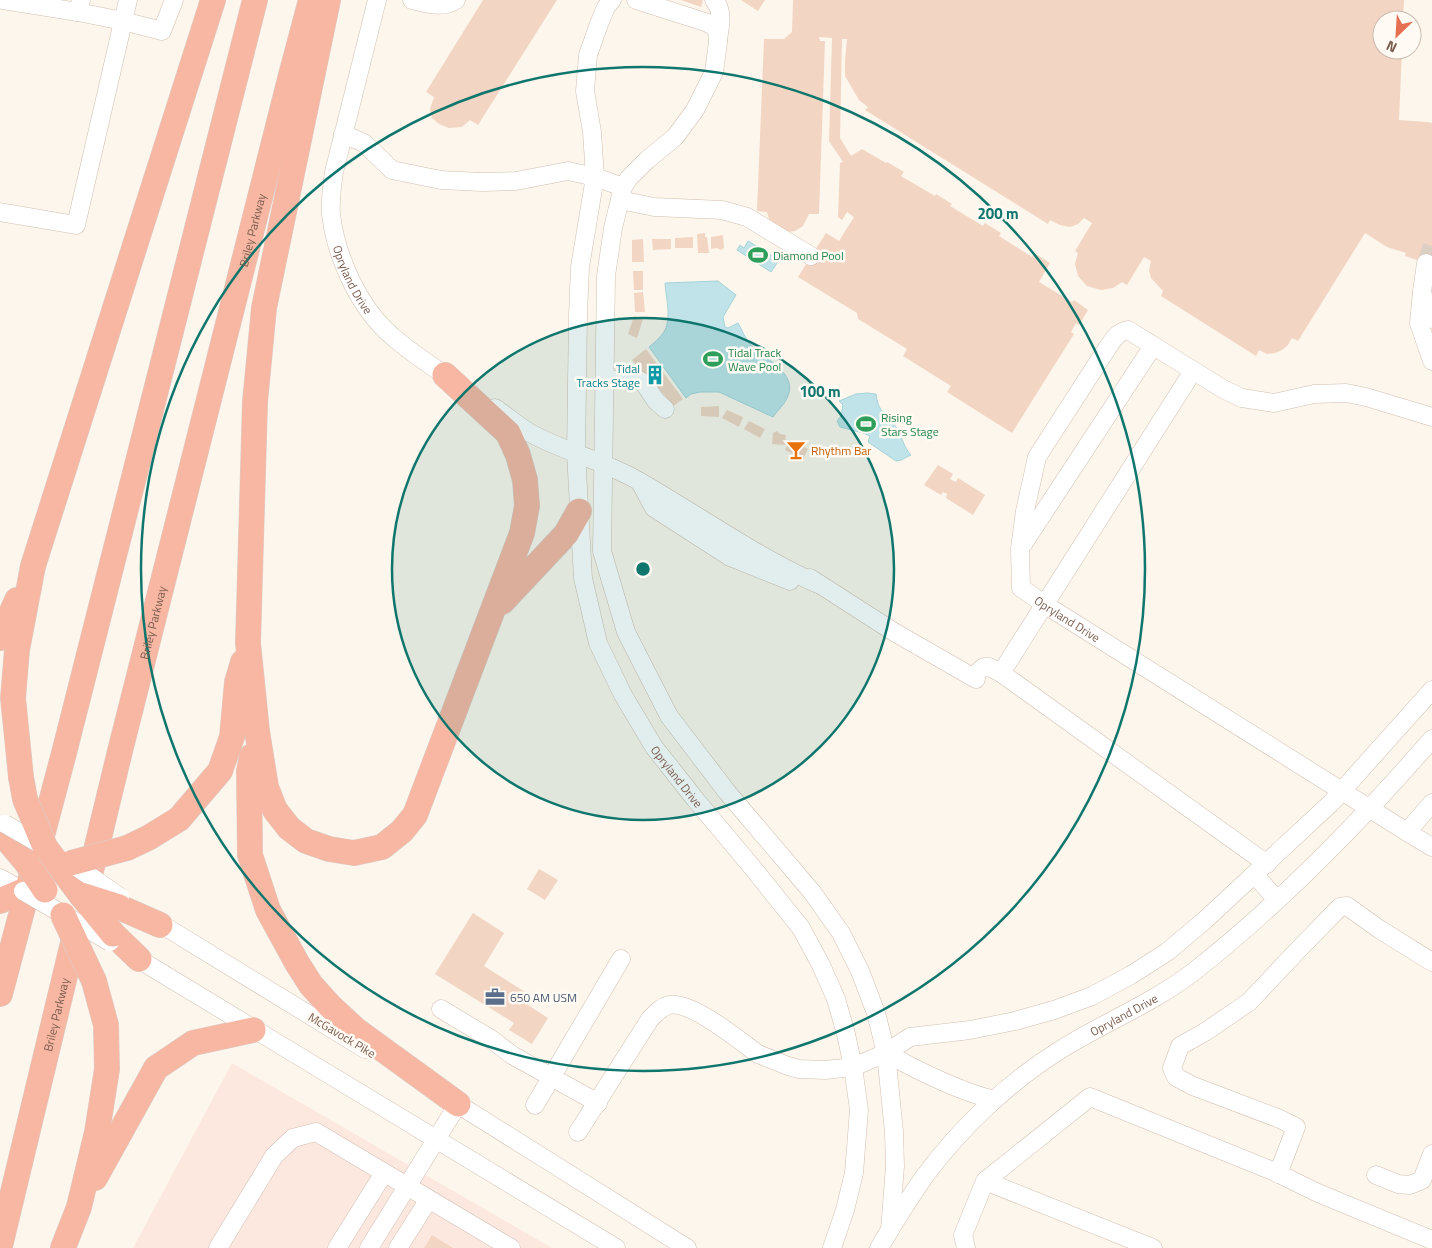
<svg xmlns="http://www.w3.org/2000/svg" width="1432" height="1248" font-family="'Titillium Web',sans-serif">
  <rect width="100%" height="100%" fill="#fdf6ec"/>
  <path fill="#fde8e0" d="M232,1063l320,185h-419z"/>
  <path fill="#bfe3e8" stroke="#a5d3da" d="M748,241l31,19 -8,12 -34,-22 3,-5 4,3z
    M718,281l18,14 -13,22 2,10 3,1 10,-5c4,7 7,15 12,21 12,14 50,29 37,54 -3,7 -10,13 -14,19l-54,-25h-19l-9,2 -5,4 -37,-51c5,-4 11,-9 15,-15 8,-14 2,-34 1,-49z
    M867,393l9,1c1,6 2,13 7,18 5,7 11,11 15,18 5,9 6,18 13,25l-10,5 -5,1 -28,-19 2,-6 -7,-3 -23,-6 -3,-6 4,-5 2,-11 -4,-4 17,-7z"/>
  <path fill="#f3d5c3" d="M483,0h74l-79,125 -8,-5 -8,7 -13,1 -10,-4 -7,-6 -2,-9 4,-12 -8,-5z
    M681,0h22l-2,7z
    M741,0h24l-7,11z
    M793,0h611l-1,20h-21v30h20l-3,70 28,2 5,1v142l-27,-9 1,-3 -19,-6 -22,-14 -67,108 -6,-3 -4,7 -6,5 -7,3 -8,1 -8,-4 -3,6 -95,-60 2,-5 -12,-13 -2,-7 2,-10 -7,-4 -17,28 -5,-3 -9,6 -12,2 -14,-4 -9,-10 -3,-12 3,-11 -3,-2 17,-28 -8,-5 -6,6 -8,3 -10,-2 -10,-5 -2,4 -183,-114 3,-3 -9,-7 -14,-24v-16l2,-21h-5l-2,99 11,18 11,-7 24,14 1,-1 17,10 -3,4 34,20 1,-2 16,10 -2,2 33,20 2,-3 16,10 -2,3 33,21 2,-4 16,10 -11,19 33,20 2,-2 14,10 -9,15 -3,-2 -5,9 3,2 -62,99 -65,-41 4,-6 -48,-30 4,-7 -49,-30 -1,-6 -59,-36 28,-44 13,8 15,-24 -7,-5 -5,8 -4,-3 2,-54 3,-1 -14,-21 3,-103 -13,-1 1,4h5l-6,173h-10l-6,12 -8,5 -8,1 -17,-9 -3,-11 -10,-1 7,-172h20l8,-7z
    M705,233v4h2l2,16h-11l-1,-19z
    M723,235l1,13 -3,2 -4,-2 -6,1v-12z
    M693,237v11h-18v-10z
    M643,239l1,23h-12v-22z
    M652,239h19v10l-18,1z
    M633,271h10v19h-9z
    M643,292l2,20h-10l-1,-19z
    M634,316l9,3 -6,19 -9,-4z
    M646,349l37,50 -10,7 -12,-15 -3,2 -26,-33z
    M719,406v11l-18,-1v-9z
    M727,410l16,7 -4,10 -17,-9z
    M749,421l16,8 -5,9 -16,-9z
    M777,431l3,3 6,1 -1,10 -13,-1 1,-11z
    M790,440l18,9 -5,10 -18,-9z
    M938,465l15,9 -3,5 6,3 2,-4 27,17 -12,20 -27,-17 1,-4 -4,-2 -2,3 -17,-10z
    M539,869l19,11 -13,20 -18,-11z
    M473,913l31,20 -20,33 49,31 -5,8 20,13 -16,26 -23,-14 5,-7 -79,-49z
    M432,1235l21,13h-29z"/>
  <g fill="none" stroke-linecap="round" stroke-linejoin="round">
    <path stroke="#dcd0c4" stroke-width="18" stroke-dasharray="18 9" stroke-linecap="butt" d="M1426,263l6,-17"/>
    <defs>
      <g id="minor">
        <path d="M3,0l75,12 3,-12"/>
        <path id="s1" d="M377,0l-43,172c-2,14 -4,28 -3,42 5,43 28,94 61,122 19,17 41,31 62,45"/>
        <path d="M412,0c14,3 31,9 44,0"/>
        <path id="s2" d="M612,0l-6,7 -7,17 -11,31 -3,36 7,41 3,45 -15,90 -2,48 -2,138 7,125 15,65 25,52 31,52 41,52 57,68 49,61 20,37 15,34 10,35 7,33 6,43 -5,63 -9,37 -13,38"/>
        <path d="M636,0l72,23 5,3 4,5 1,11 -4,30 -19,38 -20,27 -28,23 -18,18 -6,9 -10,41 -7,48 -4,275 24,81 43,84 58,76 85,100 29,41 19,38 16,42 10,40 8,79 1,34 -5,64"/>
        <path d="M714,0c10,11 6,26 4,40"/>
        <path d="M78,12l45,9 39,10 12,-31"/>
        <path d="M343,134l21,9 28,27 49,10 41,2 34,-1 52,-10 27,6 28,10"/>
        <path d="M620,200l34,7 68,3 25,7 64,39"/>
        <path d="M0,212l76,13 52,-225"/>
        <path d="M1426,263l-4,29 7,24 3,3"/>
        <path d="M1422,292l-3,31 13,38"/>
        <path d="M605,382l27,-6 12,7 12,18 9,8"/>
        <path d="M495,408c12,8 24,19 37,26 34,18 71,27 105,46 60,34 117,76 181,104"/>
        <path id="s3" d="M1432,417l-66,-20 -20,-4 -32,1 -40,9 -32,-5 -19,-9 -95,-59c-11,2 -14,9 -20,17l-71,110 -12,54 -5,38 1,39 23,16 363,228 25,15"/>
        <path d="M640,482l14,26 76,49 60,24"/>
        <path d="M1023,544l130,-198"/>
        <path d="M810,578l84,54 82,47"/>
        <path d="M979,671l5,-4h5l12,6 266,191"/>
        <path d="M1001,673l192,-302"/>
        <path d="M1407,832l25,-29"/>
        <path d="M1255,875l22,25"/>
        <path d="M0,878l23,13"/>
        <path d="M151,918l214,131"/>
        <path d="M130,954l486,294"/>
        <path d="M441,1009l50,30 21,16 86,48"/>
        <path d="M886,1053c34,19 70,37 108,47"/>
        <path d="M448,1098l239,150"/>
        <path d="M535,1105l86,-146"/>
        <path d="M578,1132l72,-113c6,-6 11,-12 19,-14 22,-5 71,36 89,49l30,12 11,3 26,1 28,-3 33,-14 24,-16 60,-7 45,-9 39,-11 38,-14 39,-21 36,-23 38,-32 126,-117 101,-113"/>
        <path d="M1278,1174l18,-47 -16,-8 -87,-33 -17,-9 -4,-9 8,-22 25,-14 44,-30 49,-52 42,-43 7,-1 32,23 53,33"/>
        <path d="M1376,1175l22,9 12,1 12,-5 10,-26"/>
        <path d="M985,1181l105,-84 185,75 43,21 114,47"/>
        <path d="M218,1248l56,-92 19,-18 23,-6 195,116"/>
        <path d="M337,1248l47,-75"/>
        <path d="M369,1248l89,-144"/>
        <path d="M398,1248l31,-49"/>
        <path id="s4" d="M879,1248c14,-24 29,-48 45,-71 36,-49 85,-95 136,-127 43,-27 91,-46 132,-77 87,-68 167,-150 240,-234"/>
        <path d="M966,1248l-3,-13 22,-54 168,67"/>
      </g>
      <g id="highway">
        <path d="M328,0l-64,308 -9,94 -7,241 9,88 9,56 9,23 14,18 17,13 23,8 25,4 28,-6 20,-16 13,-16 107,-282 5,-27 -2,-26 -7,-25 -10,-22 -63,-58"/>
        <path d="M502,602l64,-68 13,-23"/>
        <path d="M0,638l17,-38"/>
        <path d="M252,756l-3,15 1,84 18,55 29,53 14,22 19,21 26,24 102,74"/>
        <path d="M21,777l-8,-79 4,-48 16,-84 180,-566"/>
        <path d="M0,831l26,31"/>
        <path d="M45,847l36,48"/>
        <path d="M127,848l21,-10 31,-19 41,-48 12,-34 5,-55 6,-20"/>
        <path id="s5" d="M90,875l31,-128 170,-672 20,-75"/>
        <path d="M0,901l23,-10"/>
        <path d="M119,907l41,18"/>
        <path d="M113,934l26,25"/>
        <path d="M0,994l64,-241 191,-753"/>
        <path d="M95,1178l61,-110 37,-25 60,-13"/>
        <path id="s6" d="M0,1246l77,-320"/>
        <path d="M63,1248l16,-41 18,-75 10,-63 -1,-44 -12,-44"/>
      </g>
    </defs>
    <use href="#minor" stroke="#d1beb0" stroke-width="19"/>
    <use href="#highway" stroke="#dad1cd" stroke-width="26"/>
    <use href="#minor" stroke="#fff" stroke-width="18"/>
    <use href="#highway" stroke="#f7b7a3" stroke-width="25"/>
    <defs>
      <path id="minor-bridge" d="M5,824l40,23
        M71,863l49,34
        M23,891l87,51"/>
      <path id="highway-bridge" d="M21,777l4,22 20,48
        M26,862l19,28
        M71,863l56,-15
        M81,895l32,39
        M81,895l38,12
        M63,915l31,66"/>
    </defs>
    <use href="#minor-bridge" stroke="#d1beb0" stroke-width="19" stroke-linecap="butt"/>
    <use href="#highway-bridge" stroke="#dad1cd" stroke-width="26" stroke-linecap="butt"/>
    <use href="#minor-bridge" stroke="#fff" stroke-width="18"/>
    <use href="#highway-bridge" stroke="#f7b7a3" stroke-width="25"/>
  </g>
  <circle cx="643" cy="569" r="251" fill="#0f766e" fill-opacity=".12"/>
  <g fill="none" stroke="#0f766e" stroke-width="2.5">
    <circle cx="643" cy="569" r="251"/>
    <circle cx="643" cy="569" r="502"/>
  </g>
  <defs>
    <symbol id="stadium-bare" viewBox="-9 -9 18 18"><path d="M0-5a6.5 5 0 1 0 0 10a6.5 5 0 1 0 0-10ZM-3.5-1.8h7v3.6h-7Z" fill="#2e9e5b" stroke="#fffaf3" stroke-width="2.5" paint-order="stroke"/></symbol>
    <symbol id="building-bare" viewBox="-9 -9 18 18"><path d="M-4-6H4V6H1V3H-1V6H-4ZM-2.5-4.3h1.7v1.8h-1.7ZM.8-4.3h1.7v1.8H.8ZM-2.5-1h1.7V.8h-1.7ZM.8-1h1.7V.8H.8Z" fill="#0f9aa8" stroke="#fffaf3" stroke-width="2.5" paint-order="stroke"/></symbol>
    <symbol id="bar-bare" viewBox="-9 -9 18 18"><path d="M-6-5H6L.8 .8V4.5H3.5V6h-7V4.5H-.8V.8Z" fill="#e8710a" stroke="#fffaf3" stroke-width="2.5" paint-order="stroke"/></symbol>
    <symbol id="office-bare" viewBox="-9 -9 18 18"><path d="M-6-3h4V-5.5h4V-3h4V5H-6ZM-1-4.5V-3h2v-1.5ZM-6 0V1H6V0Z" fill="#5c6f8a" stroke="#fffaf3" stroke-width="2.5" paint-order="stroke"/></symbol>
  </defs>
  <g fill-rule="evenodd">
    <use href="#stadium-bare" x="744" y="241" width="28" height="28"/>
    <use href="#stadium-bare" x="699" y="345" width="28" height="28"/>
    <use href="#building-bare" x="641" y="361" width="28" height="28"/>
    <use href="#stadium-bare" x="852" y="410" width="28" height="28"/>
    <use href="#bar-bare" x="782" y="436" width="28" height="28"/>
    <use href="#office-bare" x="481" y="983" width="28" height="28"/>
  </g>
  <g text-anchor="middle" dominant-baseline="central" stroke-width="5" stroke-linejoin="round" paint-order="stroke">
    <g font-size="12" fill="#7a5c4d" stroke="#fffaf3">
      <text stroke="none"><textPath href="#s5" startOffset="665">Briley Parkway</textPath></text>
      <text stroke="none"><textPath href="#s1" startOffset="289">Opryland Drive</textPath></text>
      <text stroke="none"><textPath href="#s3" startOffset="674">Opryland Drive</textPath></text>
      <text stroke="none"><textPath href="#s5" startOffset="260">Briley Parkway</textPath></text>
      <text stroke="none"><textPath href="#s2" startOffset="808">Opryland Drive</textPath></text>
      <text stroke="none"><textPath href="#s4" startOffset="344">Opryland Drive</textPath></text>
      <text stroke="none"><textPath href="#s6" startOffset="238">Briley Parkway</textPath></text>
      <text transform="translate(342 1035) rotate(31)">McGavock Pike</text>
    </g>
    <g font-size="12" fill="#27864d" stroke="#fffaf3" text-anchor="start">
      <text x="773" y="255">Diamond Pool</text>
      <text x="728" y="352">Tidal Track<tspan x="728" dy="14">Wave Pool</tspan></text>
      <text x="881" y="417">Rising<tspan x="881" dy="14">Stars Stage</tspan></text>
    </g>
    <g font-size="12" fill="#0d838f" stroke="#fffaf3" text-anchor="end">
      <text x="640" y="368">Tidal<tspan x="640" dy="14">Tracks Stage</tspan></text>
    </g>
    <g font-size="12" fill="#c56008" stroke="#fffaf3" text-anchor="start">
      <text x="811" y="450">Rhythm Bar</text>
    </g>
    <g font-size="12" fill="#4e5e75" stroke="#fffaf3" text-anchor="start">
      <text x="510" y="997">650 AM USM</text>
    </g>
  </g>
  <circle cx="643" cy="569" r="8" fill="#0f766e" stroke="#fffaf3" stroke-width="2.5"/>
  <g font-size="15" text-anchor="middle" font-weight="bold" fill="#0f766e" stroke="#fffaf3" stroke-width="5" stroke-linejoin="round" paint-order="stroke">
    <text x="998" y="219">200 m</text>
    <text x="820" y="397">100 m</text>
  </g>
  <g transform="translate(1397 35) rotate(205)"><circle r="24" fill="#fffaf3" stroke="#cabbb1"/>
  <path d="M0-4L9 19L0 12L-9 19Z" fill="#e76f51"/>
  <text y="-8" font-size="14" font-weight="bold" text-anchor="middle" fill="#7a5c4d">N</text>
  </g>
</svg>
